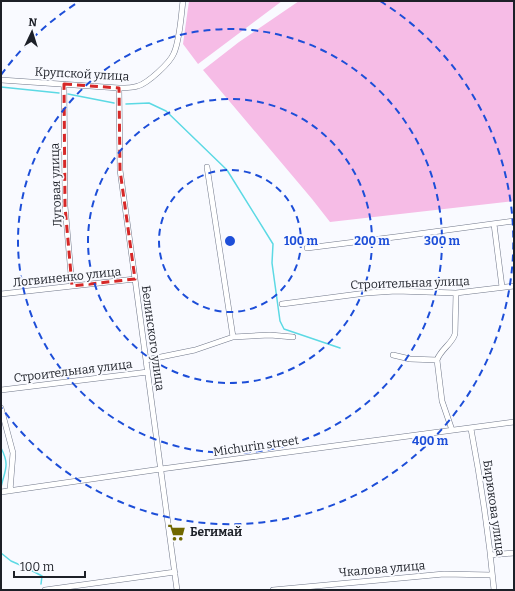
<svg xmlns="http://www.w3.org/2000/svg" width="515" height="591" font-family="Bitter,serif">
  <rect width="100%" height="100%" fill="#f9faff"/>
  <path fill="#f6bce6" d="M189,1h93l-84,63 -15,-20z
    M299,1h215v200l-184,21 -18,-23 -109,-129 36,-28z"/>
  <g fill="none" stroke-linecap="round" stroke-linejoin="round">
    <path stroke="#5cd9e4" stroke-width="1.5" d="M1,87l58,6
      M68,94l46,9
      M126,104l23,-1 17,8 61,59 46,74 -1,19 8,58 4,8 56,19
      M1,448c9,17 4,22 0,39
      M1,553l10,8 16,7 15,8 -1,8"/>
    <defs>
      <path id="street" d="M1,80l118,8c7,0 13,0 19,-2 10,-3 32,-23 36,-33 6,-14 7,-37 9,-52
        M64,84l1,122 7,80
        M119,88l1,82 15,109 42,311
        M494,224l8,63
        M307,248l96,-12 111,-15
        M1,294l134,-15
        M282,304l84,-11 30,-2 60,2 58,-7
        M233,337l37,-2 23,2
        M393,355l17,4 27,1
        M146,360l49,-10 38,-13 -26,-170
        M1,390l147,-18
        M1,408l12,45 -3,38
        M471,429c10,53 18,107 23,161
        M452,430l-10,-29 -5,-41c4,-11 15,-16 18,-26l1,-41
        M1,492l160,-23 353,-47
        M491,555l23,-2
        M45,590l130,-18
        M273,590l171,-16 48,1"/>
    </defs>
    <use href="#street" stroke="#707789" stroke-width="6"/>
    <use href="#street" stroke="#fff" stroke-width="5"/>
  </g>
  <path fill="none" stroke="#d62828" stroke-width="3" stroke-dasharray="8 5" stroke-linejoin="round" d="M64,84l55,4 1,82 15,109 -63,7 -7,-80z"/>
  <g fill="none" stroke="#1d4ed8" stroke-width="2" stroke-dasharray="7 5">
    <circle cx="230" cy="241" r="71"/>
    <circle cx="230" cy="241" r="142"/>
    <circle cx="230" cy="241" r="212"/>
    <path d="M1 75A283 283 0 0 1 80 1M380 1A283 283 0 1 1 1 407"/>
  </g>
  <defs>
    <symbol id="supermarket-bare" viewBox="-9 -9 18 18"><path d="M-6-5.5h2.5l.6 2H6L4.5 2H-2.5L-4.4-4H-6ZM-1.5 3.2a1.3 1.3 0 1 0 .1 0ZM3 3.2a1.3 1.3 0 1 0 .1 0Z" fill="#716800" stroke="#f9faff" stroke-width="2.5" paint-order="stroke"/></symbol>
  </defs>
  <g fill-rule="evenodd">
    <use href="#supermarket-bare" x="164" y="520" width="25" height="25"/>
  </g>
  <g text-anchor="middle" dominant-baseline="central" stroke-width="3.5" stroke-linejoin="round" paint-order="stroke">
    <g font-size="12" fill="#1d2028" stroke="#f9faff">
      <text transform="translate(82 74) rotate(3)">Крупской улица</text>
      <text transform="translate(56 185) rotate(-92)">Луговая улица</text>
      <text transform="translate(67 277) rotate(-6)">Логвиненко улица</text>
      <text transform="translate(410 283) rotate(-2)">Строительная улица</text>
      <text transform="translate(153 338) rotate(82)">Белинского улица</text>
      <text transform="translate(73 371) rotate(-7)">Строительная улица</text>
      <text transform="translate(256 446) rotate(-8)">Michurin street</text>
      <text transform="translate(494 508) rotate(82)">Бирюкова улица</text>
      <text transform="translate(382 569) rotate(-5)">Чкалова улица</text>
    </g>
    <g font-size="12" font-weight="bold" fill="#1d2028" stroke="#f9faff" text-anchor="start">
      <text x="190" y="532">Бегимай</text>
    </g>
  </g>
  <circle cx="230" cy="241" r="6" fill="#1d4ed8" stroke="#f9faff" stroke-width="2"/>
  <g font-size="12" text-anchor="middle" font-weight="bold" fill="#1d4ed8" stroke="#f9faff" stroke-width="3.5" stroke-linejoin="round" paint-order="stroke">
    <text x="301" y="245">100 m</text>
    <text x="372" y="245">200 m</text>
    <text x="442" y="245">300 m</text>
    <text x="430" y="445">400 m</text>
  </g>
  <rect width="515" height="591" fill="none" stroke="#1d2028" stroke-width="4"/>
  <g transform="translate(32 32) rotate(4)" stroke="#f9faff" stroke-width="3" paint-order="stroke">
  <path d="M0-3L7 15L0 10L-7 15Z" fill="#1d2028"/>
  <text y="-6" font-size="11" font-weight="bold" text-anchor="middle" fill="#1d2028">N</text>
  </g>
  <path d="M14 571v6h71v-6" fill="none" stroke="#1d2028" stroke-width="2"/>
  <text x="20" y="571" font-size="12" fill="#1d2028" stroke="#f9faff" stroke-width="3" paint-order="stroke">100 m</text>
</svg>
